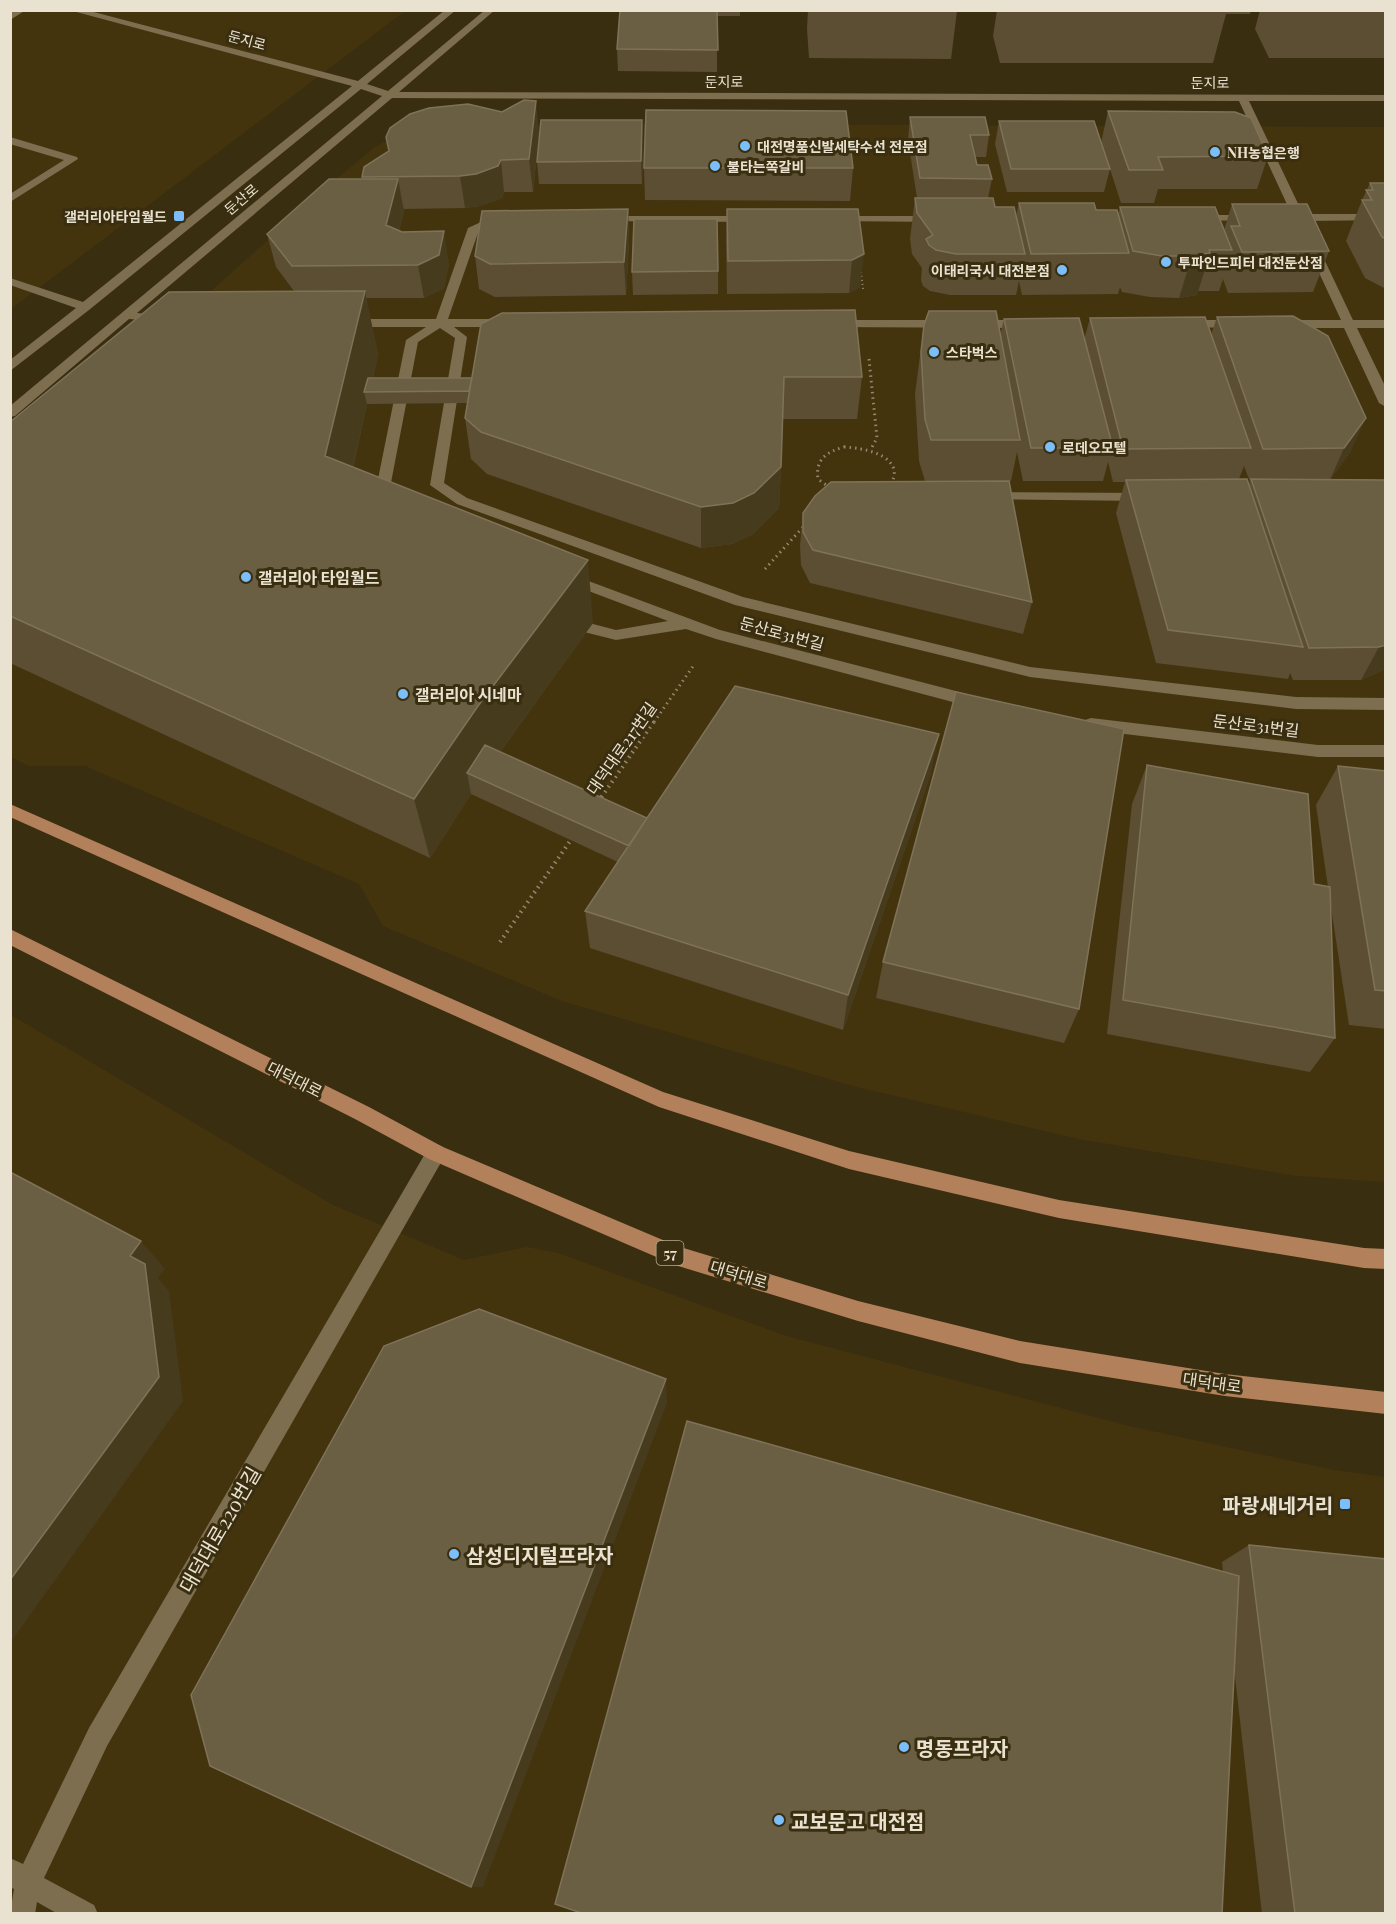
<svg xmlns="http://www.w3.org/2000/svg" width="1396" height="1924" font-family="'Playfair Display','Noto Sans KR',serif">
  <rect width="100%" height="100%" fill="#3a2e10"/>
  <path fill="#44340e" d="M11,11h394l-394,298z
    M454,123l931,4v1055l-88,-6 -218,-37 -226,-53 -291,-85 -179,-75 -24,-42 -274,-118h-56l-18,-9v-289l121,-106 196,-176 47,-39 30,-16z
    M11,1015l322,190 131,55 63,-13 31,6 228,83 343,90 205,44 51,7v436l-1374,1z"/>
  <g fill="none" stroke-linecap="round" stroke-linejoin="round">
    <path stroke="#938972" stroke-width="2" stroke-dasharray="1 3" stroke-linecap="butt" d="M861,272l2,17"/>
    <path stroke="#938972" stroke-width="3" stroke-dasharray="1.5 4" stroke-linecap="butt" d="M869,359l8,79 -6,11
      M844,447c96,6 36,81 -26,32 -3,-20 9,-27 26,-32z
      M765,569l39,-43
      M654,722l40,-57"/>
    <path stroke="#938972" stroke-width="4" stroke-dasharray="1.5 4.5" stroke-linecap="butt" d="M598,802l57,-82
      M500,942l73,-105"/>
    <path fill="#7c6e4f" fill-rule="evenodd" d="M14,10h12l-16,10v-7z
      M69,10h17l272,71 87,-71h11l-89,74 21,7 97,-81h10l-96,82 987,3v6h-137l54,113h83v6l-80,1 47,99h33v8h-29l29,60v19l-7,-4 -35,-75h-62l-6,-4 6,-4h59l-46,-99 -11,-1 -2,-2 10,-3 -53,-114 -847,-3 -255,215 30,3 2,3 -2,3 -38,-3 -114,97 -5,1v-11l372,-310 -21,-7 -272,221 -79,61v-11l66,-52 -66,-23v-7l73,24 269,-216z
      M10,137l67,20 1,2 -68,43v-8l54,-34 -54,-16z
      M496,215l10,1 2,2 -29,12 -31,89h57l6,4 -6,4h-51l13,10 -23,146 23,15 276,99 287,70 266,30 90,1v12l-90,-1 -266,-32 -295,-72 -278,-101 -27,-19 25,-147 -15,-10 -22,14 -29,151 7,6 -7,4 -14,-9 31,-154 20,-13h-77l-6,-4 6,-4h87l32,-91z
      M1195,215h57l6,3 -6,3 -61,-1v-4z
      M604,216h147l6,3 -6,3 -151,-1 -2,-2z
      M835,216h102l6,3 -6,3 -106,-1 -2,-2z
      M832,320h195l6,4 -6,4 -199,-1 -2,-3z
      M1183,320h57l6,4 -6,4 -61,-1 -2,-3z
      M988,492l155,1 7,4 -7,4 -160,-2 -2,-3 2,-3z
      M567,573l153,57 259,67 6,2 2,4 -2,4 -6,2 -263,-70 -30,-10 -70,11 -32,-8 -3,-4 3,-4 5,-1 27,7 52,-9 -106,-40 -2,-3 2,-3z
      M1091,718l227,27h68v12h-68l-227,-27 -6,-2 -2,-4 2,-4z
      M436,1144l7,3 3,6 -3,6 -336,587 -63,132 50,27 4,9h-40l-21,-12 -2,12h-25l4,-25 -4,-2v-29l13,6 66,-136 340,-581z"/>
    <path fill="#b2815b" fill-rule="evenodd" d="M10,804l653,288 186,59 210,49 305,48 22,1v20l-22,-1 -305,-50 -210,-49 -190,-62 -649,-290z
      M10,929l359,178 74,40 234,99 181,55 162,40 205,33 161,18v22l-161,-18 -205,-33 -162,-42 -183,-56 -246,-106 -74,-40 -345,-174z"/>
  </g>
  <path fill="#5b4e32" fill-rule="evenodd" d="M620,10h120v6h-23v56l-99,-1 -1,-22z
    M808,10h189l-40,1 -6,48 -142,-1 -2,-29z
    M997,10h254l-1,4h-24l-13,49h-213l-7,-27z
    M1260,10h126v48h-117l-14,-29z
    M1108,111l160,45 -11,33h-99l-4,14h-33l-11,-34 -6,23h-97l-12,-48 4,-23 102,22z
    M910,117l79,18 -3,22h-11l2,8 15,14 -4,19 7,9 21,9 3,-13 77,7 22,4 2,-7 104,23 8,-26 97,47 -16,41 -85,1 -5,-14 -4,12h-21l-1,4 -18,3 -29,-1 -28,-5 -2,-5 -2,7 -96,1 -3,-14 -3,14h-66l-20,-4 -7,-5 -2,-6 1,-12 -10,-14 -2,-15 5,-41h2l-9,-58z
    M539,133l-6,59h-29l-2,6 -22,8 -15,2 -62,1 1,2 -5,20 50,33 -5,24 -20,10h-58l12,57 -5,23 489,-1 -5,42h-74l-2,48 -2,41 -26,26 -21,10 -31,4 -214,-74 -16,-15 -6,-41 2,-15 -100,1 -14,64 240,155 -93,129 147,66 284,-45 -88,257 -253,-82 -5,-37 33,-49 -147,-68 -41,64 -420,-195v-241l284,-131 -18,-24 -9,-33 95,-55v-2z
    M643,142l-1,42h-103l-2,-22z
    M644,168h209l-3,33 -205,-1z
    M1370,183h16v106l-21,-11 -19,-37 16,-41z
    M628,209l1,33 -3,53 -131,2 -16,-8 -4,-33z
    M727,209h131l2,78 -11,6 -122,1 -1,-52z
    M718,271v23l-85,1 -1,-23z
    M1217,317l134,134 -21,29h56v189l-25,11h-68l-3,-7 -2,6 -132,-16 -40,-150 9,-31h-12l-5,-20 -5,19h-80l-6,-29 -6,29h-2l23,121 -9,32 -213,-51 -9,-18 -1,-19 3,-33 122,-32 -6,-20 -4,-67 9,-69 76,11 4,-17 80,21 6,-22 121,17zM1244,466l6,16 -2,2 -9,-5z
    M1147,765l167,119 14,3 -12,-82 22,-39 48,5v258l-37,-4 -19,-124 5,137 -25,34 -203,-38 25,-230z
    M883,962l196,47 -15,34 -188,-45z
    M1249,1545l137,369h-124l-40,-352z"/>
  <path fill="#473b1d" d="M536,101l3,32 -6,59 -4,-33z
    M642,120l1,22 -1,42 -1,-23z
    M501,160l3,32 -2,6 -22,8 -15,2 -5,-32z
    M398,179l6,32 -12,46 -6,-32z
    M628,209l1,33 -3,53 -2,-33z
    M444,231l5,33 -5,24 -20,10 -6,-33z
    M1210,253l-13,42 -18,3 13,-42z
    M864,254l-4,33 -11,6 3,-33z
    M365,291l13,64 -8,37h-6l3,12 -26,116 -16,-64z
    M1366,418l-15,33 -22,31 15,-34z
    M781,467l-2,41 -26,26 -21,10 -31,4v-41z
    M588,560l5,63 -104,144 -22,6 4,21 -41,64 -16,-59 64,-93z
    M1386,645v24l-25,11 18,-33z
    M939,734l-8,39 -88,257 5,-35z
    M141,1241l24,28 -7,9 11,13 14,110 -173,242v-63l120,-324z
    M666,1379l1,24 -184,484h-12z"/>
  <path fill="#6a5e43" stroke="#7e7359" stroke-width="1.5" d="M620,10h97l1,40 -101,-1z
    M524,100l12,1 -7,58 -28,1 -3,6 -22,8 -16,2 -98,1 2,-10 25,-16 -3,-14 4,-9 20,-14 19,-6 39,-4 34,8z
    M646,110l200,1 7,57h-209z
    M1108,111l127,1 16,6 17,38 -110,1 5,13h-34z
    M910,117h75l4,18h-19l7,30h11l4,14 -72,-1z
    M541,120h101l-1,41 -104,1z
    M999,121h95l16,48h-99z
    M329,179h69l-12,46 16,7 42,-1 -5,24 -21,10 -126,1 -25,-32z
    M1370,183h16v56l-4,-2 -20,-37h10l-6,-10h7z
    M915,198h78l2,9h19l11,47h-69l-20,-4 -7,-5 -3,-6 7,-4 -16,-22z
    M1019,203h75l2,7h21l12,43 -98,1z
    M1232,204h75l22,47 -87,1 -11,-26h9z
    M1120,207h95l17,43h-23l1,3 -18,3h-30l-29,-5z
    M628,209l-4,53 -134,2 -15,-8 7,-45z
    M727,209h131l6,45 -12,6 -124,1z
    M634,219h83l1,52 -86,1z
    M365,291l-40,165 263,104 -110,146 -64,93 -404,-183v-194l159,-130z
    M855,310l7,67h-78l-3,90 -27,26 -21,10 -32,4 -220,-75 -16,-14 16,-94 21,-11z
    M929,311h67l24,129h-89l-6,-21 -4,-67 3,-27z
    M1293,316l35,20 38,82 -22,30 -81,1 -46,-132z
    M1205,317l46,131 -128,1 -33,-131z
    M1079,318l34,130h-82l-27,-129z
    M368,378h104l-3,13 -105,1z
    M1247,479l56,168 -135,-17 -42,-150z
    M1251,479l135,1v165l-7,2 -70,1z
    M1009,481l23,121 -219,-52 -10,-18v-19l12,-17 16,-14z
    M735,686l204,48 -91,261 -263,-84z
    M956,692l168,37 -45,280 -196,-47z
    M485,745l162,73 -18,28 -162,-73z
    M1147,765l161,29 6,90 16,3 5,151 -212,-38z
    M1338,766l48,5v220l-11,-1z
    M10,1172l131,69 -11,15 15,8 14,113 -149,203z
    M479,1309l187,70 -195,508 -261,-121 -19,-71 193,-349z
    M687,1421l552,155 -17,338h-638l-29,-10z
    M1249,1545l137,14v355h-91z"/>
  <g fill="#7cbef9" stroke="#3a2e10" stroke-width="2">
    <circle cx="745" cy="146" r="6"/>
    <circle cx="1215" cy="152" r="6"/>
    <circle cx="715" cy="166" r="6"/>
    <rect x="173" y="210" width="12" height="12" rx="3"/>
    <circle cx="1166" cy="262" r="6"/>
    <circle cx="1062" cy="270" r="6"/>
    <circle cx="934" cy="352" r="6"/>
    <circle cx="1050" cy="447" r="6"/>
    <circle cx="246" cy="577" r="6"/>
    <circle cx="403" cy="694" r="6"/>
    <rect x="1339" y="1498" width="12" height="12" rx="3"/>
    <circle cx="454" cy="1554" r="6"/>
    <circle cx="904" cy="1747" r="6"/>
    <circle cx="779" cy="1820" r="6"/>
  </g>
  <g text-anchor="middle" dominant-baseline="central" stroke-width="6" stroke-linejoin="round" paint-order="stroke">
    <g font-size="14" fill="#eae2d1" stroke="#3a2e10">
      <text transform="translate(247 40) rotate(15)">둔지로</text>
      <text x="724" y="81">둔지로</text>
      <text x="1210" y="82">둔지로</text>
      <text transform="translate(241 199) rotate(-40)">둔산로</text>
    </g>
    <g font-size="14" font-weight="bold" fill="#eae2d1" stroke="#3a2e10" text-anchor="start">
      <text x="757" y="146">대전명품신발세탁수선 전문점</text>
      <text x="1227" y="152">NH농협은행</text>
      <text x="727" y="166">불타는쪽갈비</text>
      <text x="167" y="216" text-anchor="end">갤러리아타임월드</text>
      <text x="1178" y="262">투파인드피터 대전둔산점</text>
      <text x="1050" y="270" text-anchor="end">이태리국시 대전본점</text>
      <text x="946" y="352">스타벅스</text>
      <text x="1062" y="447">로데오모텔</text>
    </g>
    <rect fill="#3a2e10" stroke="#b5ac97" stroke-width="1.5" x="656.5" y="1241" width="27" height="24" rx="4.5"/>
    <g font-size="15" font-weight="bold" fill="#eae2d1">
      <text x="670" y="1253">57</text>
    </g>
    <g font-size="16" font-weight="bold" fill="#eae2d1" stroke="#3a2e10" text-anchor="start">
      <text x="258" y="577">갤러리아 타임월드</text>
      <text x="415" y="694">갤러리아 시네마</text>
    </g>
    <g font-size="16" fill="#eae2d1" stroke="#3a2e10">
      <text transform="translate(782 633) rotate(15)">둔산로31번길</text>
      <text transform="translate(1256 725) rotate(7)">둔산로31번길</text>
      <text transform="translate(621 748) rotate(-55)">대덕대로217번길</text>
      <text transform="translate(295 1079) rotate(27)">대덕대로</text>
      <text transform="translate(739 1274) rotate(17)">대덕대로</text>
      <text transform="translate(1212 1382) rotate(8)">대덕대로</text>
    </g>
    <g font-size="20" font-weight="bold" fill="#eae2d1" stroke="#3a2e10" text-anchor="start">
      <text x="1333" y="1504" text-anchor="end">파랑새네거리</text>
      <text x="466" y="1554">삼성디지털프라자</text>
      <text x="916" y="1747">명동프라자</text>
      <text x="791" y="1820">교보문고 대전점</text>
    </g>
    <g font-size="20" fill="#eae2d1" stroke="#3a2e10">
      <text transform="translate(219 1529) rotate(-60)">대덕대로220번길</text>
    </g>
  </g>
  <rect width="1396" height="1924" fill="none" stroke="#eae2d1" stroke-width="24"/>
</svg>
